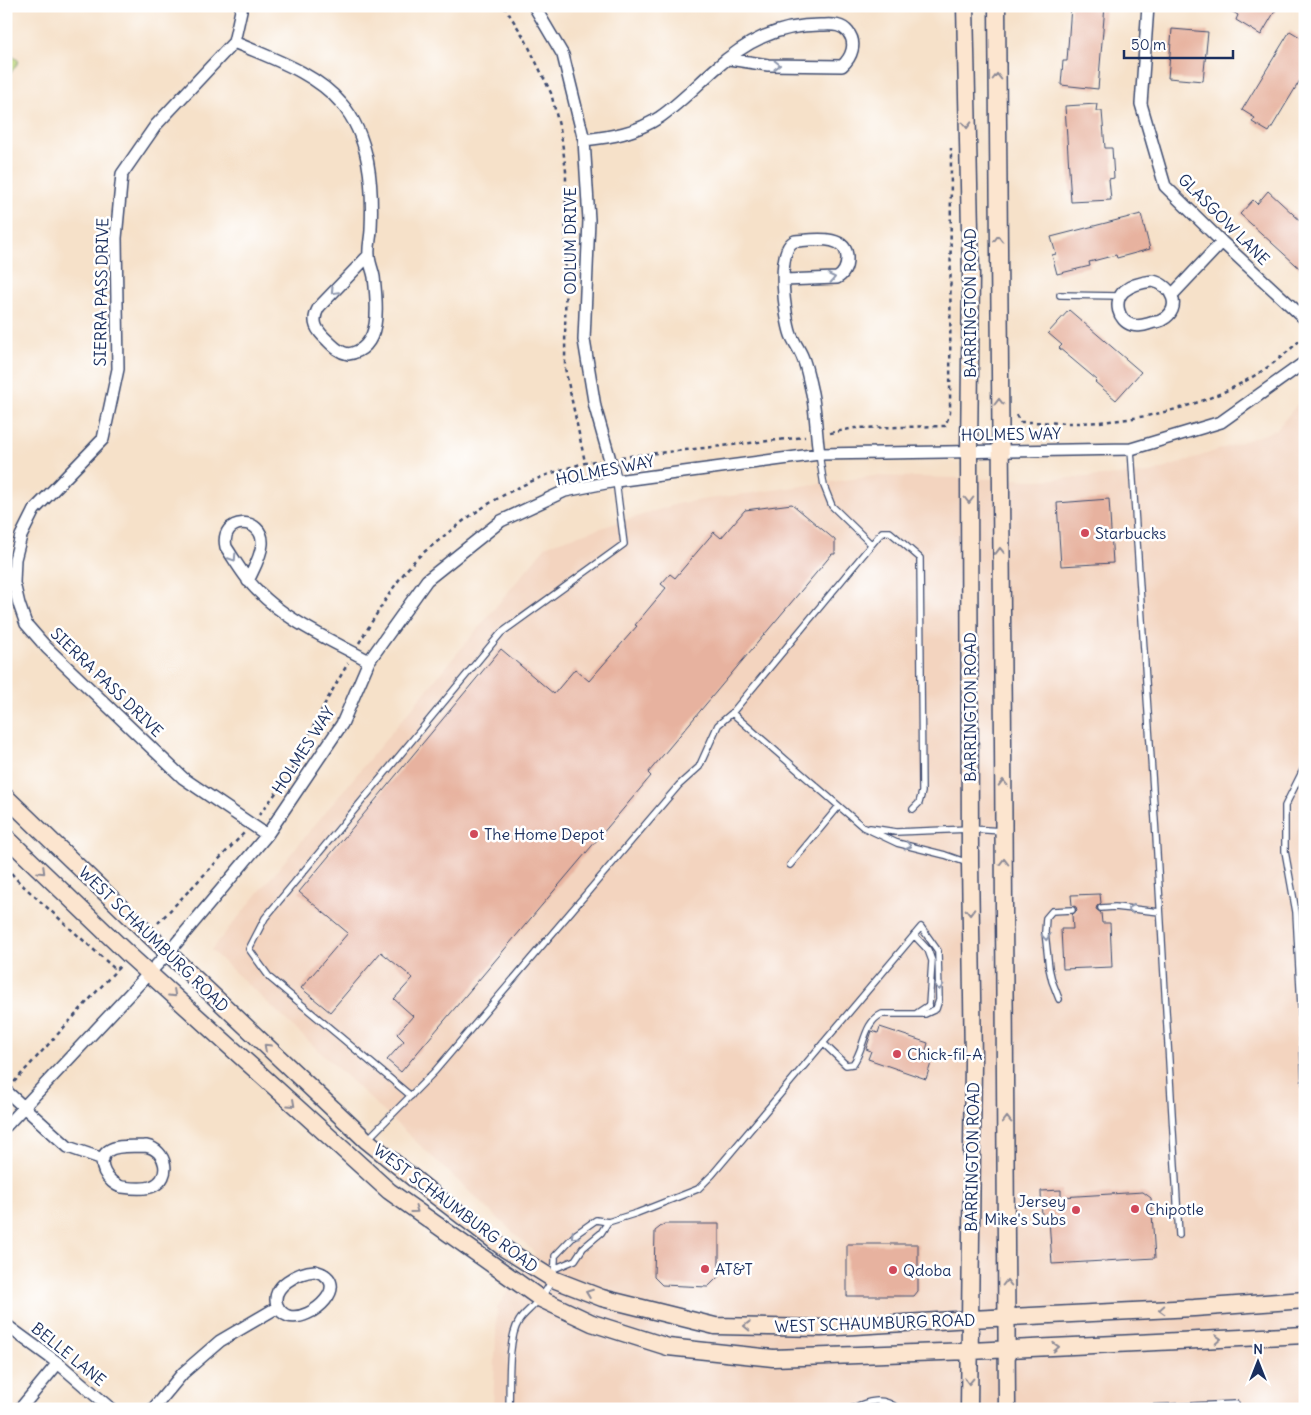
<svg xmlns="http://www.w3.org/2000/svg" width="1311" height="1415" font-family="Delius,sans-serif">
  <rect width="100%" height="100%" fill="#fff"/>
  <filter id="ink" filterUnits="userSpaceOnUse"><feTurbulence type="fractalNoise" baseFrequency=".02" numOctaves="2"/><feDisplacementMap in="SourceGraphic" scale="10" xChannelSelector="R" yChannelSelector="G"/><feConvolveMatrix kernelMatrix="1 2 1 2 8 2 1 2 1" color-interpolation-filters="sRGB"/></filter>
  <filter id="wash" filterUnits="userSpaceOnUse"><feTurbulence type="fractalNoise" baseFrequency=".0096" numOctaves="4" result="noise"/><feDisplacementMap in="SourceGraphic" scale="20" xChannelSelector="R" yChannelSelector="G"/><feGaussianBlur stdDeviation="1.12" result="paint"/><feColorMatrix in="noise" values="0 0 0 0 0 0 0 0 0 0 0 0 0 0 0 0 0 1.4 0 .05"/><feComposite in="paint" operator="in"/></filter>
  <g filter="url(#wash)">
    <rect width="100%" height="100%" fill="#f6e1c9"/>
    <path fill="#f3d4bf" d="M1305,395v1014h-812l4,-102 38,-54 -324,-303 336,-405 133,-42 194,-27 164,4 113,-7 125,-43z"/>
    <path fill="#bad175" stroke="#6a806a" d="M6,51l13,10 -13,19z"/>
    <g id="blocks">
      <path fill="#e7b29f" d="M1071,6h34l-7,83 -37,-4 2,-24h4z
        M1223,6h55l-17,29 -25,-15 2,-5z
        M1172,29l36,3 -5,49 -35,-3z
        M1290,31l15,9v32l-36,60 -17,-10 3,-4 -13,-8z
        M1097,104l-1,7h6l3,37h7l2,30 -5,1 2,21 -40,2 -6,-96z
        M1268,191l37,34v48l-65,-59 13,-14 4,4z
        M1141,214l9,35 -33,9 -1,-3 -27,7 1,4 -33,8 -5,-19 4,-1 -5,-17z
        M1069,310l72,62 -25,28 -21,-18 2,-2 -38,-32 3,-3 -14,-12z
        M1109,499l4,64 -52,3 -4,-63z
        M792,504l43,36v14h-3l-184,219 3,3 -250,296 -14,-12 17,-19 -7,-7 16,-18 -19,-17 19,-21 -32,-26 -51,60 -29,-24 47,-55 -49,-41 202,-243 53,45 21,-25 14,12 48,-55 -2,-1 31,-37 -5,-4 9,-10 5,4 39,-46 7,6 24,-28z
        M1100,894l1,9 -4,3 -1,3 5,4 1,10h8l2,44 -49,2 -2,-40h12l-1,-14 5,-5 -1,-3 -4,-2 -1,-10z
        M880,1027l48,16 -4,14 8,3 -6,19 -58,-20 3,-8 -5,-2 6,-18 6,2z
        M1061,1190v7l82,-5 8,6 4,60 -103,6 -3,-45h-7l-1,-28z
        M664,1224h55v52l-11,11 -46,-2 -8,-8 1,-46z
        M847,1244h71v47l-4,5h-67z"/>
    </g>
  </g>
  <g filter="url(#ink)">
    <use href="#blocks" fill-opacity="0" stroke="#3c4a6e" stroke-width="1"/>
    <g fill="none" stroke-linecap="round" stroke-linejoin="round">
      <defs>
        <path id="service" d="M1060,295l60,1
          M1131,449l25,387 23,399
          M819,454l5,32 8,20 39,38
          M732,713l131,114 34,16 48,12 23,8
          M1305,766l-20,40v45l11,61 9,171
          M870,828l26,4 74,-3 33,2
          M790,865l49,-59
          M1101,908l14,-1 45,5
          M914,935l14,15 4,11 -3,44 -12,8
          M1059,999l-7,-18 -3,-13 -4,-36 1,-14 6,-7 20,-1
          M411,1096l-141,-118 -21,-29 16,-31 236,-285 123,-89 -8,-63
          M368,1139l67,-68 244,-286 20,-18 19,-42 14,-12 150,-181h8l30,26 2,234 -3,11 -6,6
          M556,1268l19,-8 8,-12 18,-15 7,-11
          M509,1409c1,-23 -2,-70 10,-88 3,-5 9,-10 13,-14 16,-16 24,-29 23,-51l21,-22 20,-14 12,2 29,-9 61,-24 14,-14 209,-248 17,24 1,49 -3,9 -11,5h-43c-19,9 -17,34 -29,50l-7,1 -23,-22
          M851,1409c16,-8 32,-13 47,0
          M1126,1409l110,-5"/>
        <path id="minor" d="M242,6l-8,36 -78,83 -34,49 -6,64 2,131 -15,70 -69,71 -13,26 -6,23 -1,24 5,21 7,20 21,24 136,130 84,57
          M534,6l29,49 21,85 5,80 -5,120 11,67 21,74
          M1148,6l-7,98 24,82 57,56 83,77
          M234,42c36,16 81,30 107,61 29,33 32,83 30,126 0,8 -3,17 -2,26 0,8 4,15 5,22 3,26 9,72 -26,77 -9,-2 -14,-7 -20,-13 -11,-10 -18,-19 -9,-34l49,-51
          M584,140c27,-3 52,-7 76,-23 20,-14 36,-31 54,-47 32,-29 64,-45 106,-45 10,0 21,-2 28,7 9,11 4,25 -6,34l-74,-1 -39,-6
          M784,280l53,-2c7,-4 10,-11 10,-19 1,-26 -35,-19 -52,-18 -20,7 -10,77 -4,94 3,7 8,14 11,21 5,11 7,25 10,37 4,20 4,41 7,61
          M1153,281c19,4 30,28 9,39 -3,2 -8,2 -11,3 -7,2 -12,4 -19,2 -14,-4 -19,-24 -8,-34 7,-6 20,-9 29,-10z
          M1172,295l50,-53
          M248,581c5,-11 13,-24 14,-37 2,-28 -43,-28 -36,3 10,15 19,32 32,44 30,31 73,49 111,70
          M6,1091l62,56 35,12
          M6,1126l162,-173 99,-118 75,-111 27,-63 58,-81 74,-59 64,-30 51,-10 203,-27 312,-5 90,-27 84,-60
          M146,1146c21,4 26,32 7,40 -8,4 -23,2 -31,1 -14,-3 -28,-25 -14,-36 9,-7 27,-4 38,-5z
          M315,1271c40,11 -4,52 -27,45 -5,-2 -9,-6 -11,-11 -7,-19 22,-33 38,-34z
          M6,1325l52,38 53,46
          M20,1409l38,-46
          M153,1409l30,-36 37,-32 58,-34"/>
        <path id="secondary" d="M965,6l6,268 -2,177 1,412 3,199 -4,347
          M997,6c1,468 11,935 10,1403
          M6,797l142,137 218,206 62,50 77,59 48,30 49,19 113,28 106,2 150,-9 223,-11 111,-8
          M6,837l123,118 260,236 152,108 51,24 76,24 105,11 197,-7 335,-16"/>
      </defs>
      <use href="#service" stroke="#3c4a6e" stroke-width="8"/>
      <use href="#minor" stroke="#3c4a6e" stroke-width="14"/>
      <use href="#secondary" stroke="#3c4a6e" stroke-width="19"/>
      <path stroke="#3c4a6e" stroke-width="2.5" stroke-dasharray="4 4" stroke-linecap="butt" d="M504,6l21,33 26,54 10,41 5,37 -1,197 20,94
        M1016,415l4,7c19,0 38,1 57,1 83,-2 169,-26 228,-88
        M830,433l25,-5 90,-2 5,-13 1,-265
        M621,457l184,-20
        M359,643c16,-26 31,-53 50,-76 8,-10 19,-18 29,-26 47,-40 100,-69 161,-81
        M259,815l30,-39 34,-69 25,-44
        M6,867l13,15 97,88
        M158,923l86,-90
        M14,1082l106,-116"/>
      <use href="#service" stroke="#fff" stroke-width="5.5"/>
      <use href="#minor" stroke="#fff" stroke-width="11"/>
      <use href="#secondary" stroke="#fce5cf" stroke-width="16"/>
    </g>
    <defs><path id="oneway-chevron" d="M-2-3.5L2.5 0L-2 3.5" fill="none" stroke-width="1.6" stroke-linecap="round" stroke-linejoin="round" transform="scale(1.25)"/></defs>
    <g stroke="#8d97ae">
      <use href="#oneway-chevron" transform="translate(777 65) rotate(1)"/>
      <use href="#oneway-chevron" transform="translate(832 278) rotate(-12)"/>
      <use href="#oneway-chevron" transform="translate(334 291) rotate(133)"/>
      <use href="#oneway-chevron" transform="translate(233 558) rotate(57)"/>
      <use href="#oneway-chevron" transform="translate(908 846) rotate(13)"/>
      <use href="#oneway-chevron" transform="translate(1131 909) rotate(-174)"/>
      <use href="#oneway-chevron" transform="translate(1046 937) rotate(86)"/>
      <use href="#oneway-chevron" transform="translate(939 987) rotate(90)"/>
      <use href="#oneway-chevron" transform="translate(574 1236) rotate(136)"/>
    </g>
    <g stroke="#8c8a96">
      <use href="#oneway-chevron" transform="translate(997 77) rotate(-90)"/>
      <use href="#oneway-chevron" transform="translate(967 125) rotate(89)"/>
      <use href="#oneway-chevron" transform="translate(998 239) rotate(-90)"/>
      <use href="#oneway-chevron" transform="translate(999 402) rotate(-90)"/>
      <use href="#oneway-chevron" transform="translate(969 500) rotate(90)"/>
      <use href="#oneway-chevron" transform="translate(1000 551) rotate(-91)"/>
      <use href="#oneway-chevron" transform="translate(1003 783) rotate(-91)"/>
      <use href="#oneway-chevron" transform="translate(1004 862) rotate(-90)"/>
      <use href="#oneway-chevron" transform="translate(42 871) rotate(44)"/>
      <use href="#oneway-chevron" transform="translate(970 912) rotate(89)"/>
      <use href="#oneway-chevron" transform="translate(173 994) rotate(43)"/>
      <use href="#oneway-chevron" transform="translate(267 1047) rotate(-137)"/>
      <use href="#oneway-chevron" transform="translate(292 1104) rotate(42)"/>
      <use href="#oneway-chevron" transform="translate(1007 1120) rotate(-90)"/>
      <use href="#oneway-chevron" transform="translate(415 1210) rotate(36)"/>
      <use href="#oneway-chevron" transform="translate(1007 1283) rotate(-90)"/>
      <use href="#oneway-chevron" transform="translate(589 1293) rotate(-159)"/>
      <use href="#oneway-chevron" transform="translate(1162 1310) rotate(177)"/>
      <use href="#oneway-chevron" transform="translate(747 1326) rotate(-179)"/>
      <use href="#oneway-chevron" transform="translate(1218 1339) rotate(-3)"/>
      <use href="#oneway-chevron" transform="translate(1056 1347) rotate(-3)"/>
      <use href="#oneway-chevron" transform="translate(969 1381) rotate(91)"/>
    </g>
  </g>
  <g fill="#d1495b" stroke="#fff" stroke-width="2">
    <circle cx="1085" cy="533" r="5"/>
    <circle cx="474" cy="834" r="5"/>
    <circle cx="897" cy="1054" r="5"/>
    <circle cx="1135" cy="1209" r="5"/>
    <circle cx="1076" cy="1210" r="5"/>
    <circle cx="705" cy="1269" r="5"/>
    <circle cx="893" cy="1270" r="5"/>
  </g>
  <g text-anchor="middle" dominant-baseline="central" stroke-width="5" stroke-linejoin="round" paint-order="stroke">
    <g font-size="16" fill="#1b2f5e" stroke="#fff">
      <text transform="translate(1224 219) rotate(45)">GLASGOW LANE</text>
      <text transform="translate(570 241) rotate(-90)">ODLUM DRIVE</text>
      <text transform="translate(101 292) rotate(-89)">SIERRA PASS DRIVE</text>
      <text transform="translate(970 303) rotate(-90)">BARRINGTON ROAD</text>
      <text transform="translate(1011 434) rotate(-1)">HOLMES WAY</text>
      <text transform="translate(605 470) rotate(-11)">HOLMES WAY</text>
      <text transform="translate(107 682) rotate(44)">SIERRA PASS DRIVE</text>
      <text transform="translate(970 707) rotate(-90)">BARRINGTON ROAD</text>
      <text transform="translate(303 750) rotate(-57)">HOLMES WAY</text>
      <text transform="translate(154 939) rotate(44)">WEST SCHAUMBURG ROAD</text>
      <text transform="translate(972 1157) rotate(-89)">BARRINGTON ROAD</text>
      <text transform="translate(456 1208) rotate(37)">WEST SCHAUMBURG ROAD</text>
      <text transform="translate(875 1323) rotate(-2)">WEST SCHAUMBURG ROAD</text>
      <text transform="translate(69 1354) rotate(39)">BELLE LANE</text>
    </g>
    <g font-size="16" fill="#1b2f5e" stroke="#fff" text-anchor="start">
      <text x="1095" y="533">Starbucks</text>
      <text x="484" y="834">The Home Depot</text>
      <text x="907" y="1054">Chick-fil-A</text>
      <text x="1066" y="1201" text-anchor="end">Jersey<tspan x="1066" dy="18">Mike's Subs</tspan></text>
      <text x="1145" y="1209">Chipotle</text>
      <text x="715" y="1269">AT&amp;T</text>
      <text x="903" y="1270">Qdoba</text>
    </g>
  </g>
  <rect width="1311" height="1415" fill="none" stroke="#fff" stroke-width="25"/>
  <g transform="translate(1258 1362)" stroke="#ffffff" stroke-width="4" paint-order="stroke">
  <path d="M0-4L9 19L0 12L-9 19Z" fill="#1b2f5e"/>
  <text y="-8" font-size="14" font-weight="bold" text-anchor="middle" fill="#1b2f5e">N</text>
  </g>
  <path d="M1124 50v8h109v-8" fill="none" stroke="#1b2f5e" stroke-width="2.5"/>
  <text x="1131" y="50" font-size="15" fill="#1b2f5e" stroke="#ffffff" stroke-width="4" paint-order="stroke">50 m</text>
</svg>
